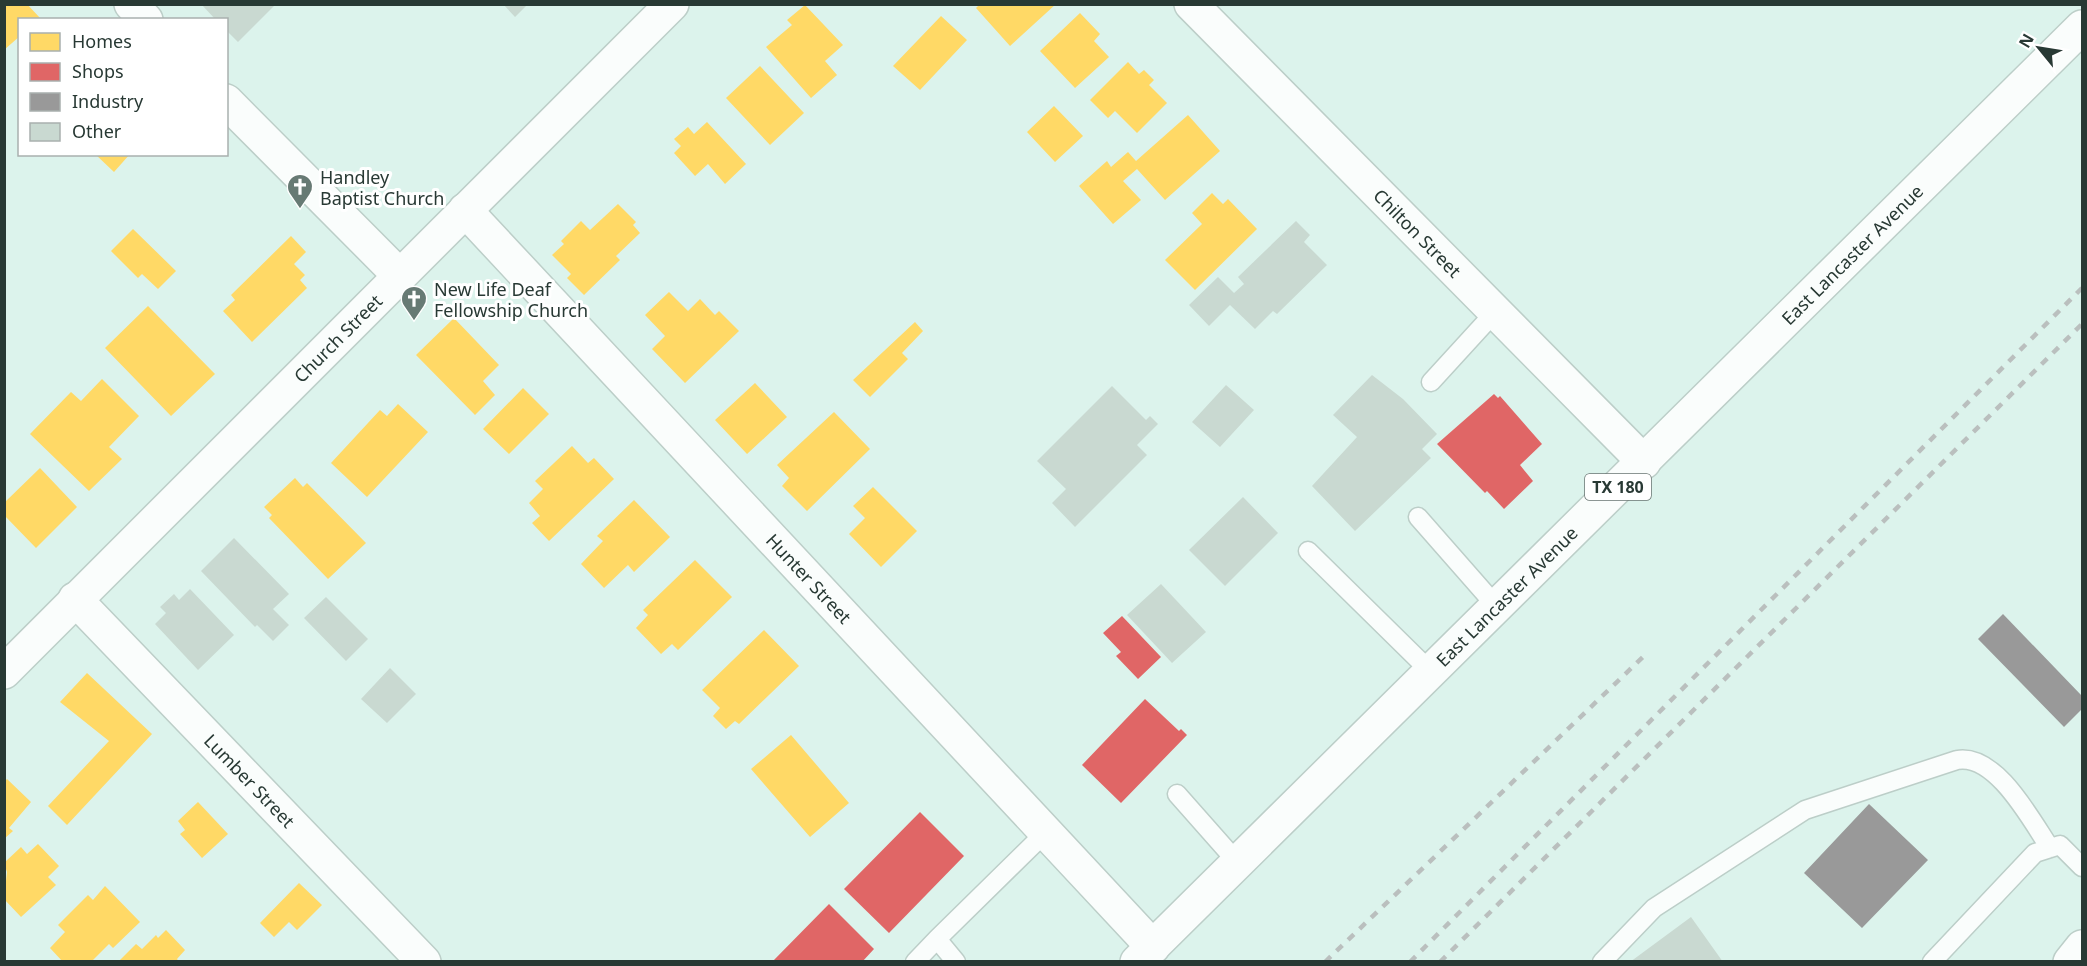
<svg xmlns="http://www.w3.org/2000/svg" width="2087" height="966" font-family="'Noto Sans',sans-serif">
  <rect width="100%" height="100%" fill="#dcf3ec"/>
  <path fill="#ffd966" d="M4,4h23l13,14 -20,2v16l-16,14z
    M980,4h76l-46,42 -34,-38z
    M805,5l38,40 -18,16 12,14 -26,23 -45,-51 26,-22 -5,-5z
    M1080,13l20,21 -6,7 15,16 -34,31 -35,-37z
    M941,16l26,24 -47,50 -27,-24z
    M1128,62l11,12 5,-4 10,10 -5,5 18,18 -30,30 -22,-22 -7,7 -18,-18z
    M760,66l44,47 -34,32 -44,-47z
    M1054,106l29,30 -28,26 -28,-30z
    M1188,115l32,36 -55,49 -28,-31 -14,12 18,19 -28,24 -34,-38 28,-25 4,6 17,-15 8,9z
    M707,122l39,42 -21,20 -17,-20 -13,12 -21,-23 7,-7 -7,-7 14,-12 6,7z
    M95,154h35l-16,18z
    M1212,193l11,11 5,-5 29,30 -62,61 -30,-30 37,-36 -10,-11z
    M618,204l18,18 -3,3 7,8 -24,23 4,4 -36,35 -17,-17 4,-4 -19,-19 12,-11 -3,-3 20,-20 9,9z
    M133,229l43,42 -18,18 -16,-15 -4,4 -27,-27z
    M291,236l15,16 -12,12 11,11 -5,5 7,8 -55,54 -29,-31 12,-11 -4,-5z
    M669,292l19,19 12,-12 15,16 4,-4 20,20 -54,52 -33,-34 13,-13 -20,-21z
    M148,306l67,68 -44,42 -66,-68z
    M454,318l45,47 -16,16 12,14 -20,20 -59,-60z
    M915,322l8,9 -21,22 6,6 -38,38 -17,-17z
    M102,379l37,37 -30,31 13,12 -33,32 -59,-57 41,-42 10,9z
    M755,383l32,34 -40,37 -32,-34z
    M523,388l26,26 -40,40 -26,-25z
    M398,404l30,28 -61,65 -36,-34 49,-53 7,6z
    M834,412l36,37 -63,62 -25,-25 7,-8 -12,-13z
    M572,446l16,17 6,-5 20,21 -65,62 -17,-18 8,-7 -11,-13 14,-14 -8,-8z
    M40,468l37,39 -41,41 -32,-33v-12z
    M295,478l8,9 4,-4 59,60 -38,36 -59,-61 3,-3 -8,-8z
    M873,487l44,44 -36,36 -32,-33 16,-16 -12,-12z
    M634,500l36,37 -36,35 -6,-7 -24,23 -23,-24 22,-23 -6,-5z
    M695,560l37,37 -54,53 -6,-6 -11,10 -25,-26 12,-13 -5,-5z
    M764,630l35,36 -60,58 -4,-3 -9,8 -13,-13 7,-8 -18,-18z
    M87,673l65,61 -85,91 -19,-19 61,-65 -49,-39z
    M791,735l58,68 -39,34 -59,-68z
    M7,779l24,23 -22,26 4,3 -9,8v-57z
    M198,802l30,32 -26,24 -22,-24 5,-4 -7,-9z
    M38,844l21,22 -11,11 8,8 -35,32 -17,-18 3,-27 -3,-9 17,-16 6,7z
    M299,883l23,22 -25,25 -8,-8 -15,15 -14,-14z
    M105,886l35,36 -27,26 -4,-4 -18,18h-28l-13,-14 15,-16 -7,-7 30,-30 5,5z
    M166,930l19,20 -8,9 2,3h-61l18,-18 6,5 14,-14 2,3z"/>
  <path fill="#e06666" d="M1494,394l4,4 2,-2 42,48 -22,21 13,16 -29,28 -17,-18 -2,2 -48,-49z
    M1122,616l39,41 -23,22 -22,-23 5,-4 -18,-19z
    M1145,699l34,32 2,-2 6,6 -66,68 -39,-38z
    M920,812l44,44 -75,77 -45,-44z
    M829,904l45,45 -12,13h-90z"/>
  <path fill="#999" d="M2003,614l79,82v13l-18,18 -86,-88z
    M1869,804l59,56 -66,68 -58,-55z"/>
  <path fill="#c9d9d1" d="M201,4h75l-38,38 -12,-12v-10h-10z
    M503,4h25l-13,13z
    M1296,221l14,14 -6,7 23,23 -50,49 -4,-3 -18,18 -25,-24 -21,21 -20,-21 29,-28 16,16 10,-9 -6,-7z
    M1372,375l31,24 34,35 -15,15 9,9 -76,73 -43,-45 45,-49 -24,-22z
    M1226,385l28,25 -34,37 -28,-25z
    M1112,386l34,34 4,-4 8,8 -21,21 10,10 -72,72 -23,-24 14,-14 -29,-28z
    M1243,497l35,36 -53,53 -36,-36z
    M234,538l55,56 -16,15 16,16 -16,16 -16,-16 -2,2 -54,-56z
    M1161,584l45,48 -34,31 -45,-48z
    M190,589l44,46 -36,35 -43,-46 11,-11 -6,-6 14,-13 5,6z
    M326,597l42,42 -22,22 -42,-43z
    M390,668l26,26 -29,29 -26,-24z
    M1691,917l32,45h-93z"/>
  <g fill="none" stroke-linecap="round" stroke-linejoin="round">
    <defs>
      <path id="lane" d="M1431,382l64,-70
        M1418,517l79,90
        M1308,551l123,121
        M1177,794l61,69
        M915,962l22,-23
        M956,962l-19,-23 109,-107
        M1602,962l52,-54 151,-98 152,-50c39,-7 74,60 93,88
        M1932,962l103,-109 25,-8 22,22"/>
      <g id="street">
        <path d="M131,4l15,16"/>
        <path id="s1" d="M1191,4l453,458"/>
        <path d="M226,101l173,174"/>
        <path id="s2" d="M465,210l688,737"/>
        <path id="s3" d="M75,599l349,363"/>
        <path id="s4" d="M4,672l668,-668"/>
      </g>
      <g id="primary">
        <path id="s5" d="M1137,962l945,-935"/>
        <path d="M2070,962l12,-15"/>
      </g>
    </defs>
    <use href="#lane" stroke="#bccec8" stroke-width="21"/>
    <use href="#street" stroke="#bccec8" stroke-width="36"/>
    <use href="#primary" stroke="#bccec8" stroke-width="36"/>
    <use href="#lane" stroke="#fafdfc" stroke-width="18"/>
    <use href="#street" stroke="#fafdfc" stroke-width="33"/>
    <use href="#primary" stroke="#fafdfc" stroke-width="33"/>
    <path stroke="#babfbe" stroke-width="4.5" stroke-dasharray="8 8" stroke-linecap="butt" d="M1325,962l319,-306
      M1410,962l672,-674
      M1440,962l642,-638"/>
  </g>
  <defs>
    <symbol id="church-pin" viewBox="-11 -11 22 30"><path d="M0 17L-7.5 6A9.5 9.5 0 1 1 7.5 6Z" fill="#677a74" stroke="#fff"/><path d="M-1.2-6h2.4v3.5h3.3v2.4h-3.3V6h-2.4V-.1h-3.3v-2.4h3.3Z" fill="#fff"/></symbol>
  </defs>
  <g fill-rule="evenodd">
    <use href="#church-pin" x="285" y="172" width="30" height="40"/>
    <use href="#church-pin" x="399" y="284" width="30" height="40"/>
  </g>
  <g text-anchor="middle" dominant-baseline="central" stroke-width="6" stroke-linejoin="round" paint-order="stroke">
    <rect fill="#fff" stroke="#687471" stroke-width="1.5" x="1585" y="474" width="66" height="26" rx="4.5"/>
    <g font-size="16" font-weight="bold" fill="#283934">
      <text x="1618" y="487">TX 180</text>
    </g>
    <g font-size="18" fill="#283934" stroke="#fff" text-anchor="start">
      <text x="320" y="177">Handley<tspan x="320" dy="21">Baptist Church</tspan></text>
      <text x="434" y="289">New Life Deaf<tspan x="434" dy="21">Fellowship Church</tspan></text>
    </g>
    <g font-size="18" fill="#283934" stroke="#fff">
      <text stroke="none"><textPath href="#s1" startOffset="322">Chilton Street</textPath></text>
      <text stroke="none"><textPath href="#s5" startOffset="1006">East Lancaster Avenue</textPath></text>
      <text stroke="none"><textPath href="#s4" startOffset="472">Church Street</textPath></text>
      <text stroke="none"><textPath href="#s2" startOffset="504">Hunter Street</textPath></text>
      <text stroke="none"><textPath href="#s5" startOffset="520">East Lancaster Avenue</textPath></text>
      <text stroke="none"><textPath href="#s3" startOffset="252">Lumber Street</textPath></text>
    </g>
  </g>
  <rect width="2087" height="966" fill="none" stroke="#283934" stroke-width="12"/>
  <rect x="18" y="18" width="210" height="138" fill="#ffffff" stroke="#a9b0ae" stroke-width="1.5"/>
  <rect x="30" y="33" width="30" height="18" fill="#ffd966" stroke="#a9b0ae" stroke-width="1.5"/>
  <text x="72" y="48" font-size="18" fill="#283934">Homes</text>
  <rect x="30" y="63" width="30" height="18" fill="#e06666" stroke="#a9b0ae" stroke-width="1.5"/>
  <text x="72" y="78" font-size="18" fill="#283934">Shops</text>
  <rect x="30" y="93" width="30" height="18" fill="#999999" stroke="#a9b0ae" stroke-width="1.5"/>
  <text x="72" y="108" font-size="18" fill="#283934">Industry</text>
  <rect x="30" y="123" width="30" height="18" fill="#c9d9d1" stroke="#a9b0ae" stroke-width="1.5"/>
  <text x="72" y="138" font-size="18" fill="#283934">Other</text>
  <g transform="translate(2039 48) rotate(300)" stroke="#ffffff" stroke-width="4.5" paint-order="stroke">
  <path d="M0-4.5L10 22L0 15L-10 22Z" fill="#283934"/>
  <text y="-9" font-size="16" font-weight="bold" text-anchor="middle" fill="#283934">N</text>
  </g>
</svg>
